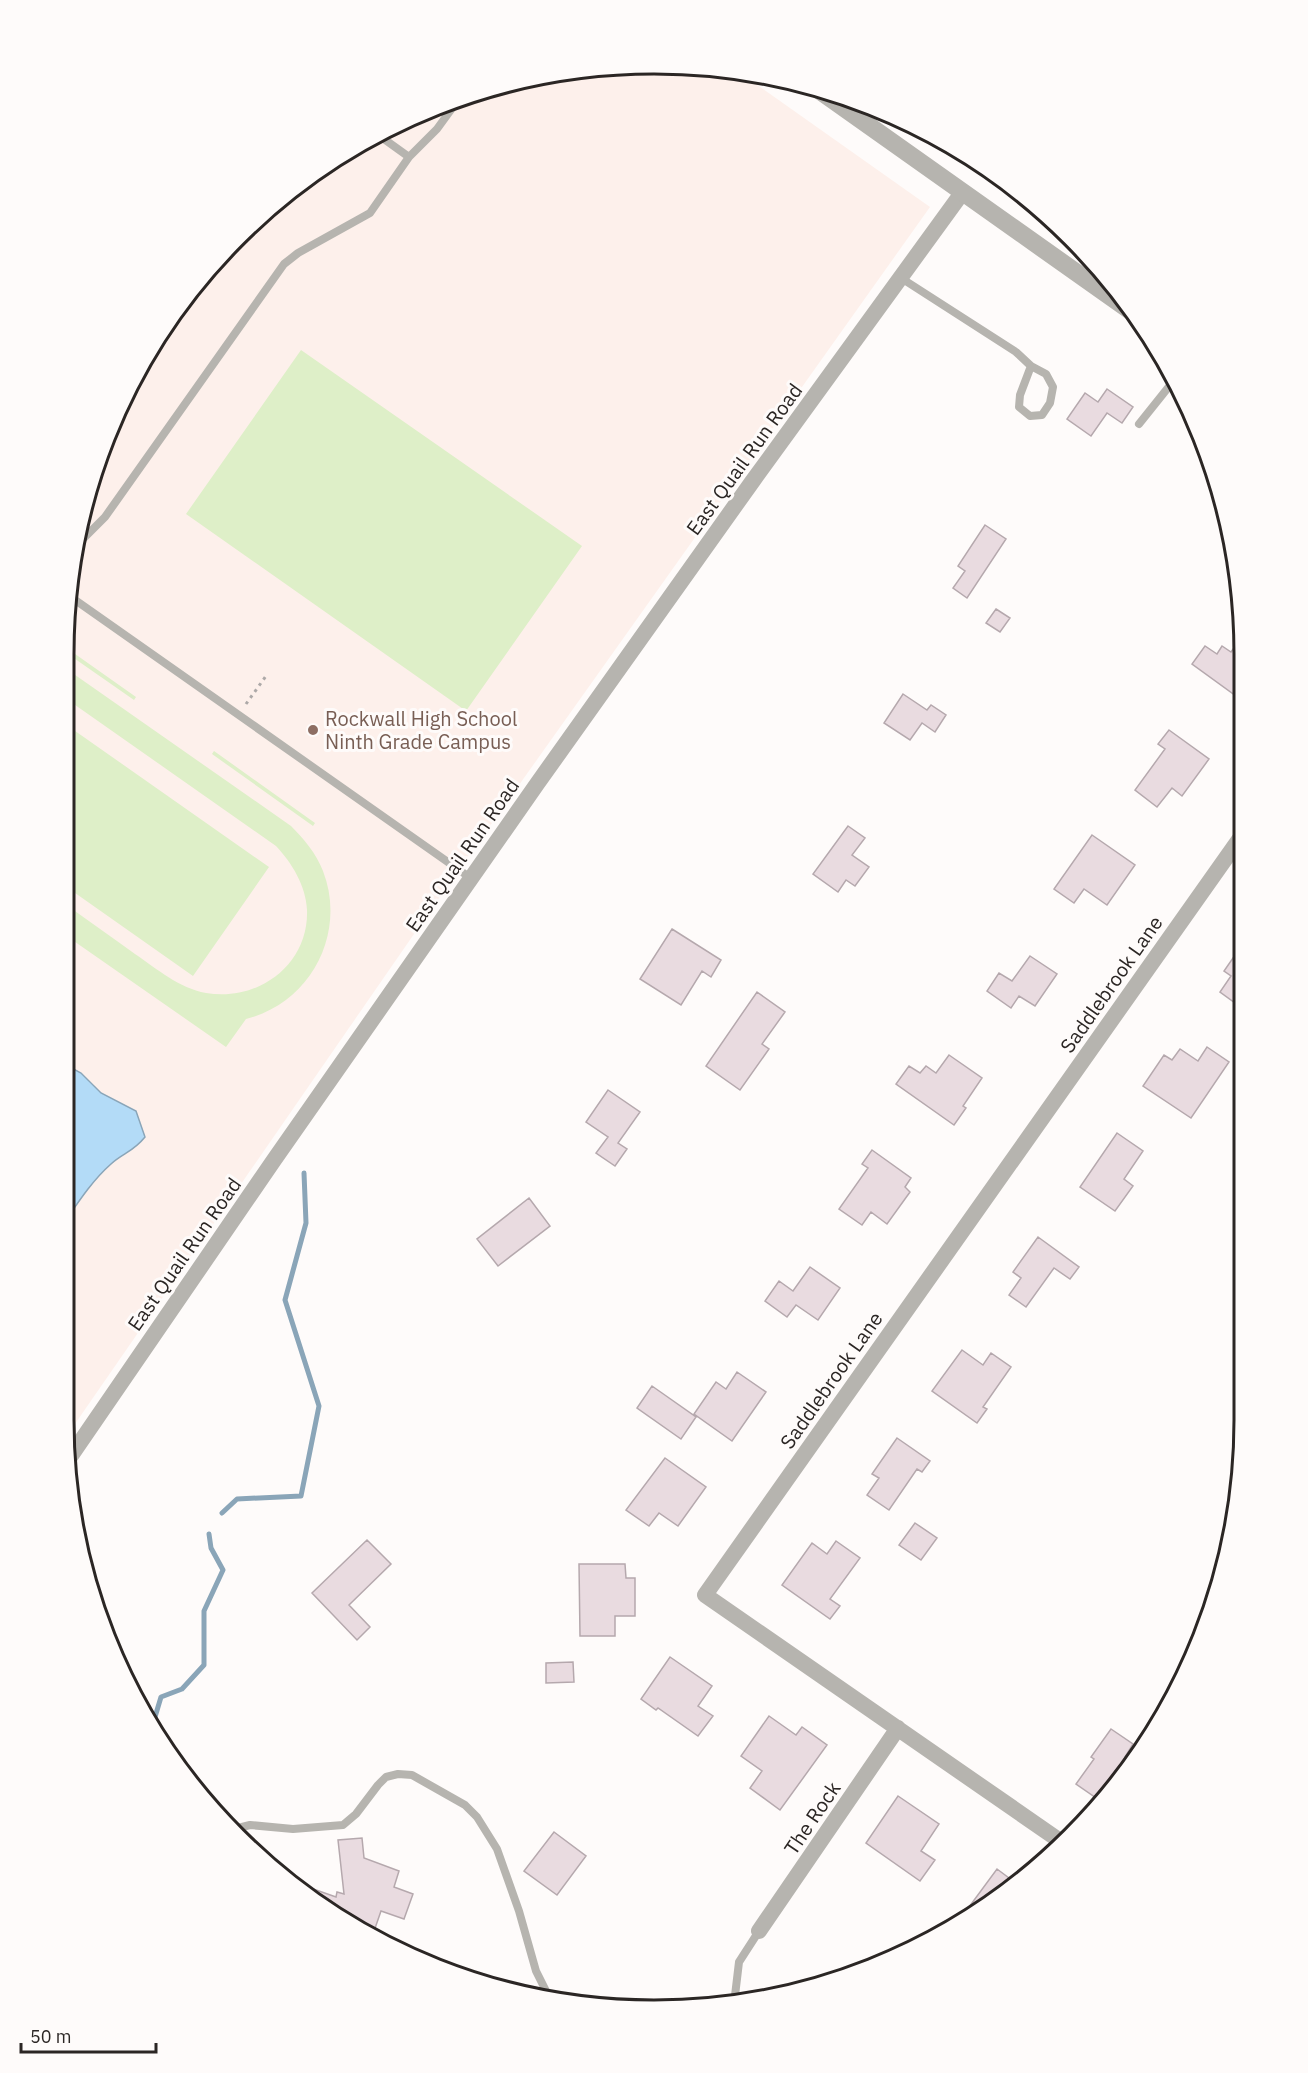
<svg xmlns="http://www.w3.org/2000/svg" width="1308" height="2073" font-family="'IBM Plex Sans',sans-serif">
  <rect width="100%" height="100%" fill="#fefbfa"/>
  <path fill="#fdf0eb" d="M693,64l46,8 191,135 -480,675 -382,552v-857l40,-149 77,-134 80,-85 94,-67 105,-48 113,-26z"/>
  <path fill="#deefc8" d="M301,350l281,196 -116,165 -280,-197z
    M68,649l68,48 -2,3 -66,-46z
    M68,670l223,156c13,13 25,27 32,45 24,62 -12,132 -77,148l-20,28 -158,-110v-31c22,16 45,32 67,48 22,15 44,34 71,39 52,9 103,-28 101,-83 -1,-24 -15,-47 -31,-64l-208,-146z
    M68,726l201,141 -76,109 -125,-88z
    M214,751l101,72 -2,3 -101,-72z"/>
  <path fill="#b3dbf7" stroke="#8aa5b8" stroke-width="1.5" d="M68,1066l13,7 20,20 35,18 9,26c-12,15 -22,16 -34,27 -17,15 -30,34 -43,53z"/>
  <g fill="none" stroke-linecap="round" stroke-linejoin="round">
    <path stroke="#8aa5b8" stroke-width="5" d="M222,1513l15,-14 64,-3 18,-90 -34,-106 21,-77 -2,-50
      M152,1727l9,-30 21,-8 22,-24v-54l19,-41 -12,-22 -2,-14"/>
  </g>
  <path fill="#e9dbe0" stroke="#b5a8ad" stroke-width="1.5" d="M1107,389l26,18 -11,16 -15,-10 -16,23 -24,-17 18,-26 13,9z
    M985,525l21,14 -39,59 -14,-10 12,-17 -7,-5z
    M996,609l14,9 -10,14 -14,-9z
    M1244,634v17l-1,50 -51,-37 13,-18 12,8 5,-8 9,6z
    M903,694l24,16 4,-5 15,10 -11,17 -13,-9 -12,17 -26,-17z
    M1169,730l40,29 -27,37 -10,-8 -15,19 -22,-17 30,-41 -7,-5z
    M848,826l17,12 -13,17 17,12 -14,19 -9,-6 -8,12 -25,-18z
    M1092,835l43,30 -28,40 -23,-16 -10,14 -20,-14z
    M672,929l49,31 -10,17 -9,-6 -21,34 -41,-26z
    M1242,945v63l-22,-16 11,-16 -7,-5z
    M1030,956l27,18 -22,32 -16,-10 -8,12 -24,-17 12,-18 13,8z
    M757,992l28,20 -23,32 7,5 -29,41 -34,-24z
    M1207,1047l22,15 -38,56 -48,-32 21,-31 8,5 8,-11 18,12z
    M949,1055l33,23 -19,28 3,2 -12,17 -58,-41 13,-18 11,7 6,-7 10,7z
    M608,1090l32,22 -22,31 9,6 -12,17 -19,-13 12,-16 -22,-15z
    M1117,1133l26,18 -19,28 9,7 -18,25 -35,-24z
    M872,1150l39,28 -6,9 5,5 -23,32 -16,-12 -9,13 -23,-16 29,-41 -6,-4z
    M529,1198l21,28 -52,40 -21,-27z
    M1038,1237l41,30 -9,12 -16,-11 -28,39 -17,-12 12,-17 -8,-6z
    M810,1267l30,21 -22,32 -22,-15 -9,12 -22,-16 14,-20 14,10z
    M962,1350l21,15 8,-12 20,14 -28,40 4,2 -10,14 -45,-32z
    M737,1372l29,20 -34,49 -38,-27 22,-32 10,7z
    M652,1386l44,31 -15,22 -44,-31z
    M897,1438l33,23 -8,11 -5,-3 -28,41 -22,-15 12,-17 -7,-4z
    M665,1458l41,29 -28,39 -19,-13 -10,13 -23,-16z
    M915,1523l22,15 -16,22 -22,-15z
    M367,1540l24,24 -42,41 21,22 -13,13 -45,-47z
    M836,1541l24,17 -30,41 10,7 -10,13 -48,-34 30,-42 15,11z
    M579,1564h46l1,14h9v38h-20v20h-35z
    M670,1657l42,29 -14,20 15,10 -15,20 -40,-28 -2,2 -15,-11z
    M573,1662l1,20 -28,1v-20z
    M769,1716l27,19 6,-8 25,18 -47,65 -30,-22 12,-17 -21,-15z
    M1111,1729l22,15 -8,13 7,5 -9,17 -21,23 -26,-18 18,-25 -3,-2z
    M898,1796l41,28 -18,27 14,9 -15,21 -54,-38z
    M554,1832l32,24 -29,39 -33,-24z
    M362,1838l2,20 35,13 -5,16 19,7 -9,25 -23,-8 -9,26 -13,-6 -65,-44 2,-4 40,14 1,-5 7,2 -6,-54z
    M997,1869l20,15 -35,27 -27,15z"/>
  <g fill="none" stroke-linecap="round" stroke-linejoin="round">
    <path stroke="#ada9a8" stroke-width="3" stroke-dasharray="3 4.5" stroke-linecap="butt" d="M246,704l20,-28"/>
    <path stroke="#b6b4af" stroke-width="8" d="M377,134l32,23
      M258,216l16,-8 8,-11
      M901,278l115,74 15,14 -11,29 -1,12 11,9 12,-1 8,-12 3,-16 -7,-13 -15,-8
      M1139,424l36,-45
      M77,545l28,-28 179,-253 14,-11 72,-40 39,-56 28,-28 24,-33
      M68,595l404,284
      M230,1830l20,-5 43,4 50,-4 13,-11 22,-29 8,-8 12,-3 14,1 53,30 12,12 20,32 22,62 17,60 12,24
      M734,2004l5,-42 20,-31"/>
    <path stroke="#b6b4af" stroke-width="16" d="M68,1460l206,-300 263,-376 215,-302 210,-289
      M1063,1843l-358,-248 538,-761
      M759,1931l139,-203"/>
    <path stroke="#b6b4af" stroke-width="18" d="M813,86l319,226"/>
  </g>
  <circle fill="#8d6e63" stroke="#fefbfa" stroke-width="2" cx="313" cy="730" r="6"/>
  <g text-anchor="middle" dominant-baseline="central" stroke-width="6" stroke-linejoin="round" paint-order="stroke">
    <g font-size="20" fill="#2b2624" stroke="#fefbfa">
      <text transform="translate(744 459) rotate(-54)">East Quail Run Road</text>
      <text transform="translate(462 855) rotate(-55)">East Quail Run Road</text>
      <text transform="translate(1111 984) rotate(-55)">Saddlebrook Lane</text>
      <text transform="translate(184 1254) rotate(-55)">East Quail Run Road</text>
      <text transform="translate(831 1380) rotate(-55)">Saddlebrook Lane</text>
      <text transform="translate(812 1818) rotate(-56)">The Rock</text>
    </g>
    <g font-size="20" fill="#785e54" stroke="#fefbfa" text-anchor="start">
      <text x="325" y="718">Rockwall High School<tspan x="325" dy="23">Ninth Grade Campus</tspan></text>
    </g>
  </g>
  <path d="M0 0H1308V2073H0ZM654 74H654A580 580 0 0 1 1234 654V1420A580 580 0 0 1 654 2000H654A580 580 0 0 1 74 1420V654A580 580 0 0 1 654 74Z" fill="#fefbfa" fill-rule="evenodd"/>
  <path fill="none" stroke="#2b2624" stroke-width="3" d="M654 74H654A580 580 0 0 1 1234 654V1420A580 580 0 0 1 654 2000H654A580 580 0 0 1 74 1420V654A580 580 0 0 1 654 74Z"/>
  <path d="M21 2043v9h135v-9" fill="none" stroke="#2b2624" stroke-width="3"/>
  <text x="30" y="2043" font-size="18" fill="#2b2624" stroke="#fefbfa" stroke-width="4.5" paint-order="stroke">50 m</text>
</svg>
